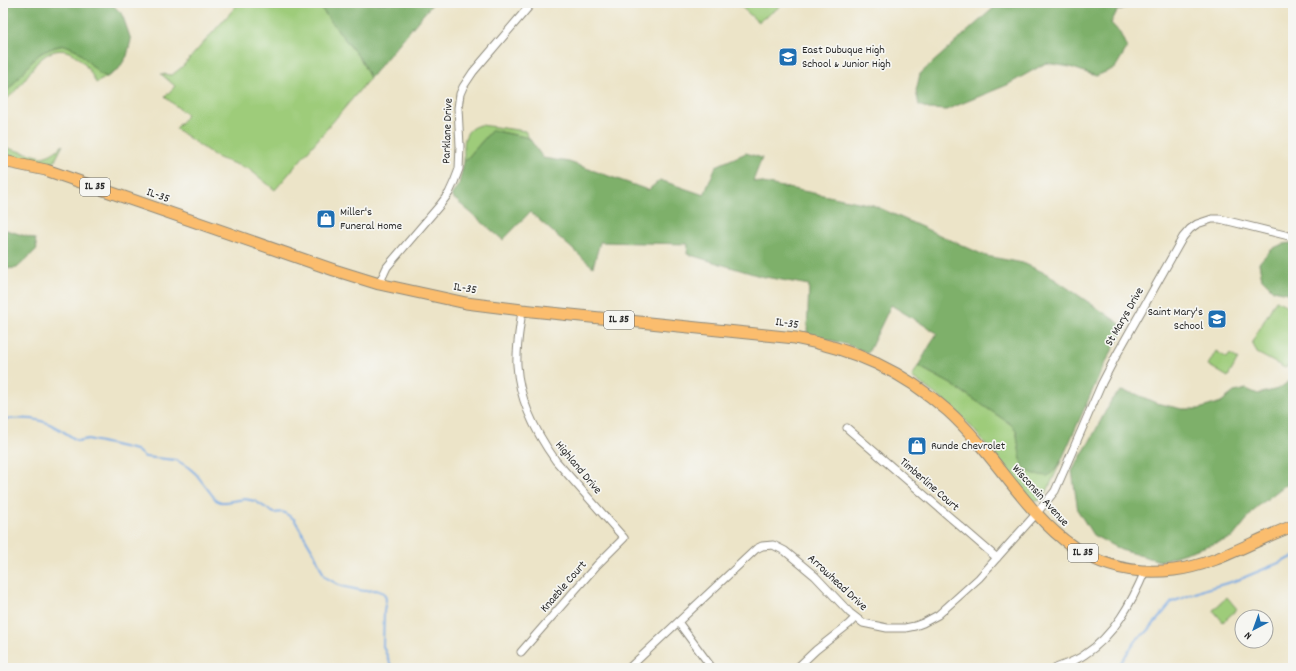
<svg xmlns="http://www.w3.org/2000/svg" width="1296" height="671" font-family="Dekko,sans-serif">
  <rect width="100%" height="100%" fill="#f6f6f2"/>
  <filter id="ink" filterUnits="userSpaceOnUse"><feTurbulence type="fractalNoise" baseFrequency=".025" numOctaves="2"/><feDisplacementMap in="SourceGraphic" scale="8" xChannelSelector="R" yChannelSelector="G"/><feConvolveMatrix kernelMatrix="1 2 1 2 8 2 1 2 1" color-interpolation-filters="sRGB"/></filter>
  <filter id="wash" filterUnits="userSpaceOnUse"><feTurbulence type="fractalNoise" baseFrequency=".012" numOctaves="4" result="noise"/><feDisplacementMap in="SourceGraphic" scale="16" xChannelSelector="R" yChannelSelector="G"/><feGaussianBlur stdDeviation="0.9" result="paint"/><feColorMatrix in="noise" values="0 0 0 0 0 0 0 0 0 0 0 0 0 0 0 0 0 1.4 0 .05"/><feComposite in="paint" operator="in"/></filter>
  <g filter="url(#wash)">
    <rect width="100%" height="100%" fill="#ece4c8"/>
    <path fill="#9ecc7a" stroke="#647c52" d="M239,3h81v4l41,53 9,18 -95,112 -26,-21 -31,-11 -42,-29 11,-14 -22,-18 10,-11 -14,-12 11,1 10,-8z
      M737,3h48l-27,19z
      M65,45l12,5 23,24 7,3 -11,6c-10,-22 -30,-45 -54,-25 -5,3 -8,9 -12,14 -8,11 -16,22 -27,30v-6l32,-38c9,-8 19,-11 30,-13z
      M481,125l44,6 4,7 -37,-8 -28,32c0,-15 -3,-34 17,-37z
      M63,145l-11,21 -11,-4 -38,-8v-7l39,10c9,-2 14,-6 21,-12z
      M1276,300l17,9v54l-8,5 -28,-15 -5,-11z
      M1216,351l11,7 3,-4 8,5 -10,18 -20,-12z
      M918,366l33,18 58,39 7,7 5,29 33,12 7,-10 -17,37c-4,3 -8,4 -13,1l-62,-75 -18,-18 -39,-29z
      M1227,597l10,12 -14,13 -10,-12z"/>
    <path fill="#7eb06a" stroke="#546e4a" d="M3,3h108l11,11 9,26 -4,16 -9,14 -11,7 -7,-3 -23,-24 -12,-5 -10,2 -14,6 -6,5 -32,38z
      M320,3h113l-63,75 -9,-18 -41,-53z
      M999,3h138l-20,8 -6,12 9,10 7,15 -12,20 -19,8 -26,-9 -24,-4 -39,22 -61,25 -17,-1 -10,-4 -3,-14 4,-17z
      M492,130l37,8 14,20 26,4 79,28 12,-10 44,15 12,-29 30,-13 16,5 -9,23 120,24 113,51 37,7 24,11 78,53 -23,42 -41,92 -7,10 -6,5c-26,-2 -26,-9 -30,-33 -1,-4 0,-10 -2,-13 -1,-2 -5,-5 -7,-7l-58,-39 -33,-18 19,-33 -46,-28 -23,48 -23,-9 -38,-10 2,-49 -49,-9 -73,-22 1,-10 -88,-2 -7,25 -63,-55 -27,28 -52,-44 8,-12 5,-22z
      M3,229l32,10 2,10 -20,19 -14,1z
      M1290,243l3,1v50l-20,-4 -11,-11 -3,-16c10,-12 15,-18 31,-20z
      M1293,379v104l-9,3 -27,21 -25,31 -72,23 -39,-11 -28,-15 -15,-24 -6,-40 18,-30 22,-42 9,-8 15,3 20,9 26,6h17l22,-7 13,-10 12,-3 12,5 20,-5z"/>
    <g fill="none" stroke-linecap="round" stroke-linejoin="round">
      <path stroke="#78aae4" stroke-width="2" d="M3,419c13,0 26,-2 38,2 14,3 25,13 37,20l10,-2 48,11 9,7 31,3 12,7 8,7 20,26 5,2h5l19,-3 10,2 19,12 9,-1 11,7 20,34 11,24 16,9 23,5 12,-1 8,3 2,6 -2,12 -1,35 9,22
        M1117,668l21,-30 9,-6 25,-30 34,-13 32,-9 55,-23"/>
    </g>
  </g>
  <g filter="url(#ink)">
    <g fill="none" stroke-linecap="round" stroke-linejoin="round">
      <defs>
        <path id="street" d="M379,284l8,-17 53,-62 9,-12 5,-11 5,-13 1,-23 -2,-38 2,-14 3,-7 10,-15 59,-69
          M847,428l150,130
          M678,622l34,46
          M521,652l76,-87 27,-27 -68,-77c-20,-28 -37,-61 -39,-96 -1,-18 3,-37 5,-55
          M629,668l127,-119 6,-3 11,-1 12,6 30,25 35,37 13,10 24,5h18l10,-2 8,-3 15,-8 41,-37 57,-64 19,-23 47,-108 14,-27 67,-119 7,-8 7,-5 15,-5h8l73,18
          M797,668l19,-18 33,-26 6,-6
          M1056,668c9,-4 20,-7 28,-13 30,-19 48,-53 61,-84"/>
        <path id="primary" d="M3,161l43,9 288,100 45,14 87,19 56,7 273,28c59,11 108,33 153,73 73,66 106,174 226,159 42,-5 80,-30 119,-44"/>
      </defs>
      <use href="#street" stroke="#8c887a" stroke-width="9"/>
      <use href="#primary" stroke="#8c887a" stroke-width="13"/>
      <use href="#street" stroke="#fff" stroke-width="7"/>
      <use href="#primary" stroke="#fbbd6e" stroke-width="11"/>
    </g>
  </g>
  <defs>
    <symbol id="school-square" viewBox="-11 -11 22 22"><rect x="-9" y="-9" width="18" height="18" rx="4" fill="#1f6fb2" stroke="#f6f6f2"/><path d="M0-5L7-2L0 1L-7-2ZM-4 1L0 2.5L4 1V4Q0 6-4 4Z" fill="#fff"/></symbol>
    <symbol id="shop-square" viewBox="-11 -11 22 22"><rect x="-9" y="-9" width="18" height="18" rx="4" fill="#1f6fb2" stroke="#f6f6f2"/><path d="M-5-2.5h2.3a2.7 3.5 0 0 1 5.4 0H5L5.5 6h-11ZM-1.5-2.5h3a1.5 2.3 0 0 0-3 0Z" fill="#fff"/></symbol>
  </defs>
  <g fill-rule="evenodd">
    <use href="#school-square" x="777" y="46" width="22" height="22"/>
    <use href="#shop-square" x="315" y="208" width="22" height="22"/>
    <use href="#school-square" x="1206" y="308" width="22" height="22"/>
    <use href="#shop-square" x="906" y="435" width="22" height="22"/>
  </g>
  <g text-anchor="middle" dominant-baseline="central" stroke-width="3.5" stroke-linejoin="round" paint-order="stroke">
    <g fill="#f6f6f2" stroke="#686867" stroke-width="1">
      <rect x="80" y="178" width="30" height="18" rx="3"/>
      <rect x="604" y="311" width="30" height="18" rx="3"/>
      <rect x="1068" y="544" width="30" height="18" rx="3"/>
    </g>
    <g font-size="11" font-weight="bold" fill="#2b2b2b">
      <text x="95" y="187">IL 35</text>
      <text x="619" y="320">IL 35</text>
      <text x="1083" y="553">IL 35</text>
    </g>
    <g font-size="12" fill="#2b2b2b" stroke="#f6f6f2" text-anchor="start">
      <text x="802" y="50">East Dubuque High<tspan x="802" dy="14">School &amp; Junior High</tspan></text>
      <text x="340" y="212">Miller's<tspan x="340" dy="14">Funeral Home</tspan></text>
      <text x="1203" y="312" text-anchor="end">Saint Mary's<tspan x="1203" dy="14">School</tspan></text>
      <text x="931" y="446">Runde Chevrolet</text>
    </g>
    <g font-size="12" fill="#2b2b2b" stroke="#f6f6f2">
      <text transform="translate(448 131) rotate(-88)">Parklane Drive</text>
      <text transform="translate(158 196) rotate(19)">IL-35</text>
      <text transform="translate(465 289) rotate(9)">IL-35</text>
      <text transform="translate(1125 317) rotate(-60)">St Marys Drive</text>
      <text transform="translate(787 324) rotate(8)">IL-35</text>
      <text transform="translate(578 468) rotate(50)">Highland Drive</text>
      <text transform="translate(929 485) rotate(41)">Timberline Court</text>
      <text transform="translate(1040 496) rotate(48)">Wisconsin Avenue</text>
      <text transform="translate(837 583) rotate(43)">Arrowhead Drive</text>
      <text transform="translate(564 587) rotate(-49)">Knaeble Court</text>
    </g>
  </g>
  <rect width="1296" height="671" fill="none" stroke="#f6f6f2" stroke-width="16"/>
  <g transform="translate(1254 629) rotate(221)"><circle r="19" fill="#f6f6f2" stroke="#a5a5a2"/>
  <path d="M0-3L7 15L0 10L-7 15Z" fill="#1f6fb2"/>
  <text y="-6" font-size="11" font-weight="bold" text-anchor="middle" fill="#2b2b2b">N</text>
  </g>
</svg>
